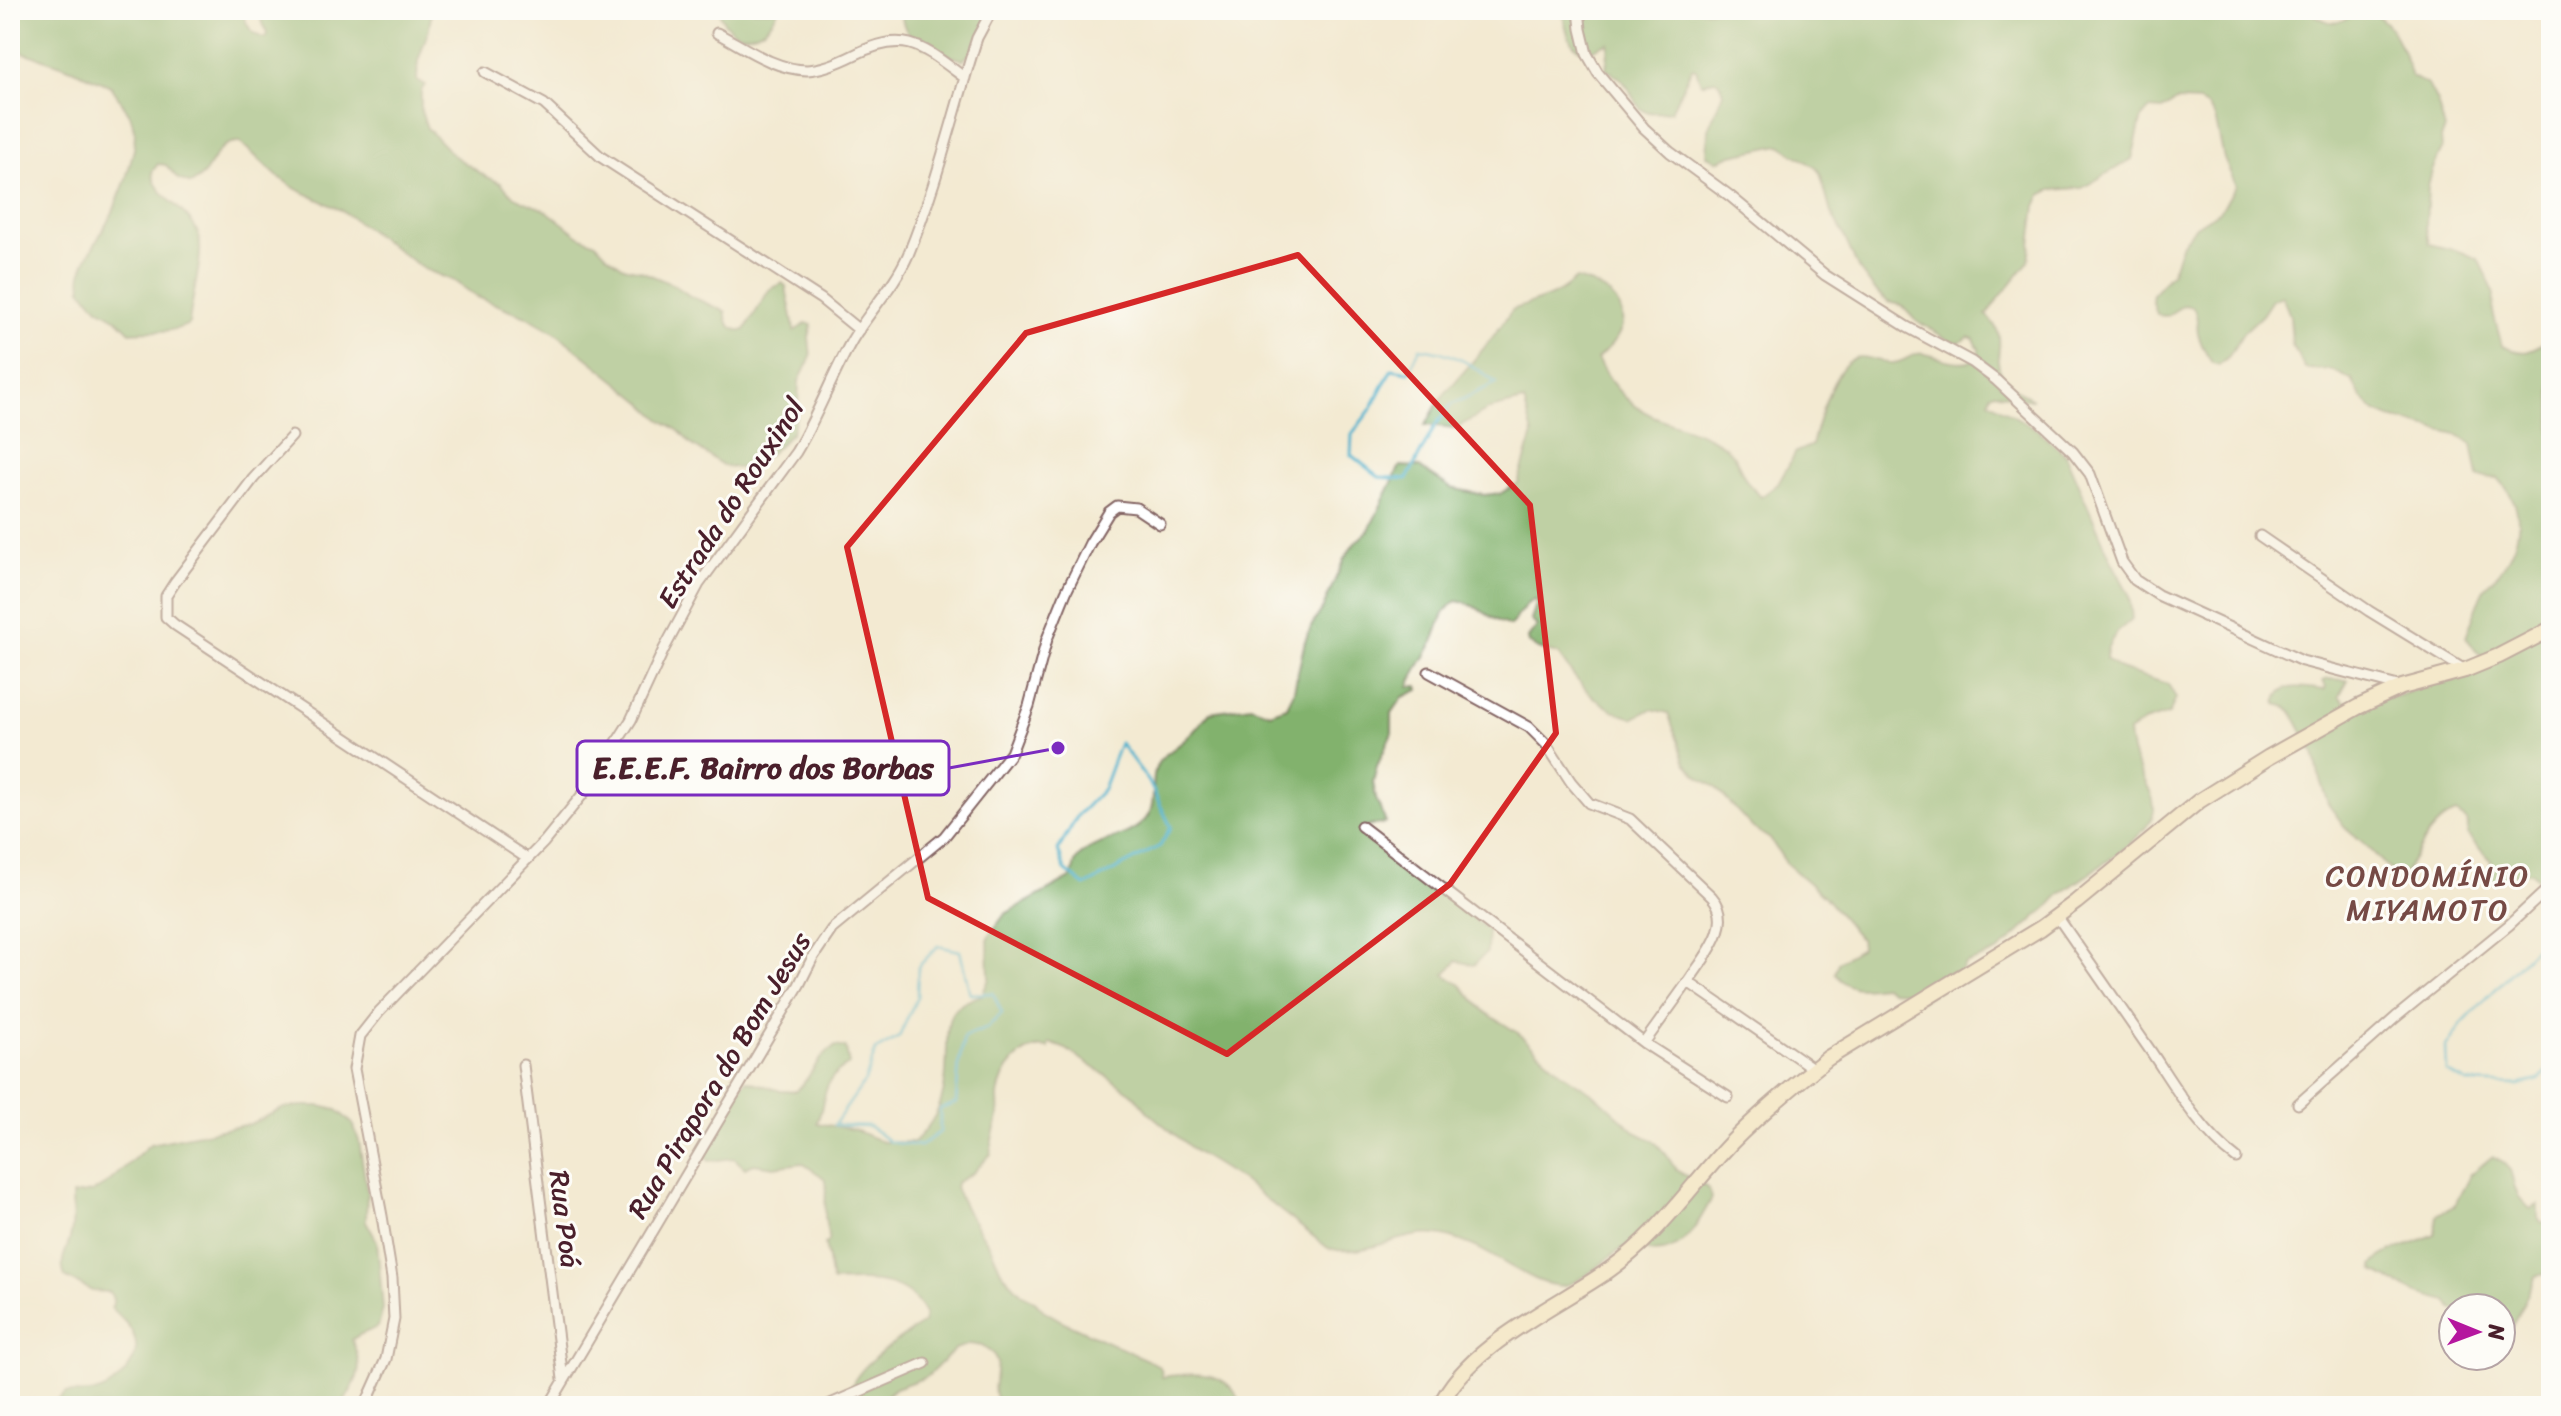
<svg xmlns="http://www.w3.org/2000/svg" width="2561" height="1416" font-family="Sriracha,sans-serif">
  <rect width="100%" height="100%" fill="#fdfcf7"/>
  <filter id="ink" filterUnits="userSpaceOnUse"><feTurbulence type="fractalNoise" baseFrequency=".0125" numOctaves="2"/><feDisplacementMap in="SourceGraphic" scale="16" xChannelSelector="R" yChannelSelector="G"/><feConvolveMatrix kernelMatrix="1 2 1 2 8 2 1 2 1" color-interpolation-filters="sRGB"/></filter>
  <filter id="wash" filterUnits="userSpaceOnUse"><feTurbulence type="fractalNoise" baseFrequency=".006" numOctaves="4" result="noise"/><feDisplacementMap in="SourceGraphic" scale="32" xChannelSelector="R" yChannelSelector="G"/><feGaussianBlur stdDeviation="1.8" result="paint"/><feColorMatrix in="noise" values="0 0 0 0 0 0 0 0 0 0 0 0 0 0 0 0 0 1.4 0 .05"/><feComposite in="paint" operator="in"/></filter>
  <g filter="url(#wash)">
    <rect width="100%" height="100%" fill="#f3ead2"/>
    <path fill="#82b26d" stroke="#66684c" stroke-width="2" d="M10,10h231c6,13 8,25 24,28l2,-4 -6,-15 1,-9h170l-3,19 -11,32 -1,20 8,4 -4,6v20l6,17 26,27 32,21 16,7 13,14 33,14 32,25 17,7 12,13 16,11 17,4 33,14 16,11 36,16c-1,12 7,20 19,18l24,-40 13,-7 4,3c2,16 7,29 8,45l13,-8 5,2 -3,12 2,20 -12,24 -1,28 -6,23 -21,21 -24,16 -23,-3 -33,-22 -12,-13 -19,-12 -18,-17 -86,-69 -30,-17 -49,-19 -23,-16 -30,-12 -83,-59 -45,-21 -19,-13 -37,-34c-19,-1 -25,15 -34,29 -3,5 -9,9 -15,13l-13,-5 -12,-14 -8,-1 -6,8c3,26 40,38 47,65 5,22 -8,62 -10,87 -18,10 -38,6 -59,8l-13,-13 -19,-11 -16,-18 -1,-16 6,-16 25,-44 13,-32 9,-33 1,-18 -5,-16 -19,-29 -47,-20 -42,-14 -12,-10z
      M721,10h57c-12,30 -47,35 -59,2z
      M901,10h93l-22,42 -9,8c-29,-10 -61,-14 -62,-50z
      M1562,10h745c24,16 30,17 53,0 33,4 42,40 52,67l16,8 9,17 8,27 -4,9 1,11 -10,22 -4,16 -2,40 3,17 33,8 16,7 16,33 -1,20 9,34c25,11 29,6 49,-10v541l-14,2 -6,-7h-5l-35,9v-20l-24,-26c3,-13 -1,-15 -11,-22 -24,8 -39,39 -51,60l-7,2 -7,-4 -25,-26 -21,-18 -17,-23 -8,-24 -6,-27 -22,-41 -5,-5 -11,-3c4,-24 29,-16 48,-14l2,-3 -3,-6 5,-2 20,1 -9,16 5,6 54,-6 74,-28 12,-11 -8,-6 -10,-14c6,-15 10,-34 18,-48 4,-7 12,-12 17,-19 22,-33 25,-62 -3,-92l-20,-1 -6,-33 -16,-10 -66,-16 -16,-7 -13,-14 -9,-17 -20,-10 -27,-1 -13,-24 -2,-29 -8,-20 -10,4 -10,15 -19,18 -14,23 -10,9 -7,-2c-6,-9 -12,-20 -14,-30 -2,-11 1,-16 -5,-26l-9,-2 -18,11 -9,-1 -5,-15 1,-7 18,-19 11,-31 14,-17 25,-16 15,-24 -12,-27 -9,-42 -7,-10 -9,-5 -23,-1 -14,9 -13,-1 -7,8 -10,42 -50,29 -31,2 -10,5 -5,11 -7,55 -43,54c26,25 4,38 16,60 6,10 21,19 31,24h-9l-29,-7 -4,2 -2,7 50,30 26,23 47,108 17,32 3,25c-13,11 -26,22 -26,40l14,10 48,15 8,14 -7,16 -25,8 -15,10c1,13 3,24 9,36 6,13 15,24 16,39 3,28 -72,69 -93,87 -8,6 -12,16 -22,20l-41,38 -33,12 -4,7 -16,3 -6,14 -17,12 -13,-8 -18,-1 -7,-5c-20,2 -36,7 -49,-13l3,-11 23,-14 -1,-9 -36,-43 -38,-33 -16,-24 -17,-11 -38,-41 -16,-10 -13,-14 -18,-50 -17,-4 -17,9c-33,-7 -58,-36 -76,-64l-20,-5 -9,-6 -1,-5 9,-12 -6,-6 5,-16 -1,-5 -8,5 -17,22c-21,-6 -30,-22 -54,-25 -16,10 -17,30 -25,45 -8,15 -16,24 -22,41l9,-1 1,4 -16,7 -11,16v20l-15,33 -4,16 3,17 10,24 -23,4 -1,7 8,9 22,13 23,23 39,25 34,26 -1,22 -13,13 -17,-4 -13,13 16,10 25,28 33,21 45,41 32,21 42,38 16,7 13,14 10,16 32,18 4,10c-15,27 -29,59 -64,53l-3,-9c-26,-2 -53,37 -79,43 -25,6 -71,-31 -95,-40 -10,-4 -24,-9 -35,-10 -39,-4 -69,24 -108,13l-85,-67 -47,-29 -47,-39 -17,-20 -66,-44 -16,-6 -1,5c-28,-5 -48,23 -51,48 0,7 1,13 0,20 -2,13 -9,25 -7,38l-18,19 -17,10 -1,5 12,24 24,36 11,25 21,22 12,6 8,9 19,11 94,43 5,5 1,8c33,-5 67,-8 80,29h-244l-4,-15 3,-29 -4,-8 -11,-8 -12,-2 -15,5 -28,28 -32,11 -15,13 -17,5h-15c-4,-36 49,-64 75,-83l2,-9c-18,-37 -57,-34 -93,-32l-7,-38 4,-3 -4,-22 1,-40 -24,-16 -28,4 -20,-3 -9,4 -11,-10 -25,3 -10,-11 47,-70 35,11h15c17,-14 18,-33 40,-45l10,2 3,17c-28,14 -22,31 -32,58l38,7 28,12h31c31,-29 32,-55 33,-96 0,-10 0,-23 4,-31 6,-11 20,-16 31,-20l7,-16 -1,-42 17,-23 66,-36c3,-5 2,-12 5,-17 12,-21 51,-20 69,-41 15,-17 2,-43 15,-60 8,-9 21,-15 29,-24 8,-7 14,-16 21,-24l41,-6 19,7 17,-6 7,-17 11,-49 7,-16 11,-17 21,-49 11,-16 14,-13 31,-64 19,1 32,21 33,7 17,-2 17,-10 15,-49 -9,-33 -34,8 -34,19 -31,-3c7,-9 10,-19 16,-27 25,-29 50,-56 71,-88 28,-11 41,-10 64,-31 23,5 53,22 45,50 -4,12 -16,22 -24,30 14,27 36,51 66,61 22,8 43,13 62,27 12,8 15,25 23,36 4,5 9,9 13,14l17,-13 18,-32 16,-7c5,-20 23,-88 48,-88 10,0 20,5 31,6 14,1 20,-12 34,-9 19,4 34,13 53,4l1,-9 -5,-10 -5,-2 -10,6 -10,-3 -34,-20 -14,-15 -13,-3 -14,-13 -16,-21 -14,-32 -13,-23 -11,-40 -4,-5 -36,-23 -48,10 -14,6 -11,-5 1,-27 15,-36 -4,-12 -5,-1 -13,4 -5,-15 -4,-1 -21,43c-41,7 -29,-9 -49,-31 -4,-4 -12,-8 -16,-11l3,-26c-8,1 -12,6 -19,7 -23,3 -24,-24 -28,-40z
      M301,1106h19l17,4 16,14 6,17 8,50 -1,30 11,20 6,68 -5,18c-9,5 -19,6 -26,13 13,33 6,36 -10,66h-291l15,-13c10,0 21,1 32,-1 17,-5 40,-29 38,-47 -1,-16 -15,-27 -25,-37 4,-6 2,-11 -2,-16l-17,-1 -27,-14c-7,-18 3,-26 6,-43 3,-13 1,-27 1,-39l20,-3 17,-10 41,-38 100,-20 34,-16z
      M2493,1156c22,10 16,19 24,37 2,6 9,11 13,16l8,-4v12l3,5 10,1v57l-6,-6 -9,2 -24,51 -11,8v-27l-48,2 -6,-9 -32,-9 -41,-21 -1,-6 10,-10 52,-21 2,-19 17,-9 17,-32z"/>
    <g fill="none" stroke-linecap="round" stroke-linejoin="round">
      <path stroke="#4fb2ce" stroke-width="3" d="M1420,348c32,4 51,15 76,35l-45,22 -16,21 -28,53 -28,-2 -28,-22 1,-21 19,-25 21,-40 17,3z
        M1120,743l29,39 22,45 -11,19 -75,40 -20,-16 -7,-20 20,-35 25,-26z
        M2551,941l-17,8 -72,75 -16,23 1,25 20,11 51,2 21,-5 12,-13
        M938,946l22,5 10,43 23,-1 9,20 -15,15 -23,9 -5,26 -3,40 -16,6v23l-20,14 -30,-4 -21,-16 -35,-1 31,-44 11,-31 23,-13 18,-40 1,-30z"/>
    </g>
  </g>
  <g filter="url(#ink)">
    <g fill="none" stroke-linecap="round" stroke-linejoin="round">
      <defs>
        <path id="street" d="M1579,10l2,19 6,25 11,19 46,55 26,24 60,44 95,79 82,52 65,35 24,18 77,72 17,22 32,88 13,18 23,15 144,66 100,26
          M717,33c27,14 58,37 90,37 17,-1 33,-8 47,-15 52,-26 68,-9 111,23
          M485,72l59,32 57,53 220,142 38,31
          M292,436l-39,43 -78,103 -9,14v21l9,8 353,234
          M2260,536l109,75 96,59
          M1429,672l100,55 17,17 25,38 18,21 41,16 82,78c24,27 -9,61 -24,85l126,87
          M1361,826l283,217
          M2057,916c32,46 63,91 95,137 24,36 49,79 84,105
          M1688,982l-44,61 84,54
          M523,1065l40,314
          M2298,1104l98,-87 113,-92 42,-39
          M365,1406l21,-47 8,-40 -2,-41 -10,-62 -28,-147 6,-33 19,-24 165,-170 43,-53 44,-69 33,-71 35,-65 97,-132c21,-35 35,-74 55,-110 17,-30 43,-55 57,-87 29,-70 46,-145 69,-217l15,-28
          M549,1406l250,-421 14,-28 19,-28 112,-92 67,-84 18,-47 18,-67 19,-47 24,-49 19,-31 8,-6 19,2 24,16
          M826,1406l99,-43"/>
        <path id="secondary" d="M1440,1406c28,-61 116,-99 169,-136 51,-36 80,-83 122,-127 30,-31 63,-58 97,-85l213,-130 35,-26 123,-101 70,-44 89,-50 44,-20 63,-17 34,-14 52,-27"/>
      </defs>
      <use href="#street" stroke="#856665" stroke-width="13"/>
      <use href="#secondary" stroke="#856665" stroke-width="18"/>
      <use href="#street" stroke="#fff" stroke-width="9"/>
      <use href="#secondary" stroke="#f8e8c3" stroke-width="14"/>
    </g>
  </g>
  <path d="M0 0H2561V1416H0ZM1298,255l232,250 26,228 -106,151 -223,170 -299,-156 -81,-351 179,-214z" fill="#f3ead2" fill-opacity=".55" fill-rule="evenodd"/>
  <path fill="none" stroke="#d62828" stroke-width="6" stroke-linejoin="round" d="M1298,255l232,250 26,228 -106,151 -223,170 -299,-156 -81,-351 179,-214z"/>
  <g text-anchor="middle" dominant-baseline="central" stroke-width="6" stroke-linejoin="round" paint-order="stroke">
    <g font-size="28" fill="#4a1f2b" stroke="#fdfcf7">
      <text transform="translate(731 503) rotate(-57)">Estrada do Rouxinol</text>
      <text transform="translate(719 1075) rotate(-59)">Rua Pirapora do Bom Jesus</text>
      <text transform="translate(565 1219) rotate(83)">Rua Poá</text>
    </g>
    <g font-size="30" letter-spacing="2" fill="#764a45" stroke="#fdfcf7">
      <text x="2428" y="876">CONDOMÍNIO<tspan x="2428" dy="34">MIYAMOTO</tspan></text>
    </g>
  </g>
  <path fill="none" stroke="#7b2cbf" stroke-width="3" d="M1058 748L949 768"/>
  <circle fill="#7b2cbf" stroke="#fdfcf7" stroke-width="3" cx="1058" cy="748" r="8"/>
  <rect fill="#fdfcf7" stroke="#7b2cbf" stroke-width="3" x="577" y="741" width="372" height="54" rx="8"/>
  <g font-size="30" text-anchor="middle" font-weight="bold" fill="#4a1f2b">
    <text x="763" y="778">E.E.E.F. Bairro dos Borbas</text>
  </g>
  <rect width="2561" height="1416" fill="none" stroke="#fdfcf7" stroke-width="40"/>
  <g transform="translate(2477 1332) rotate(91)"><circle r="38" fill="#fdfcf7" stroke="#b5a4a5" stroke-width="2"/>
  <path d="M0-6L14 30L0 20L-14 30Z" fill="#b5179e"/>
  <text y="-12" font-size="22" font-weight="bold" text-anchor="middle" fill="#4a1f2b">N</text>
  </g>
</svg>
